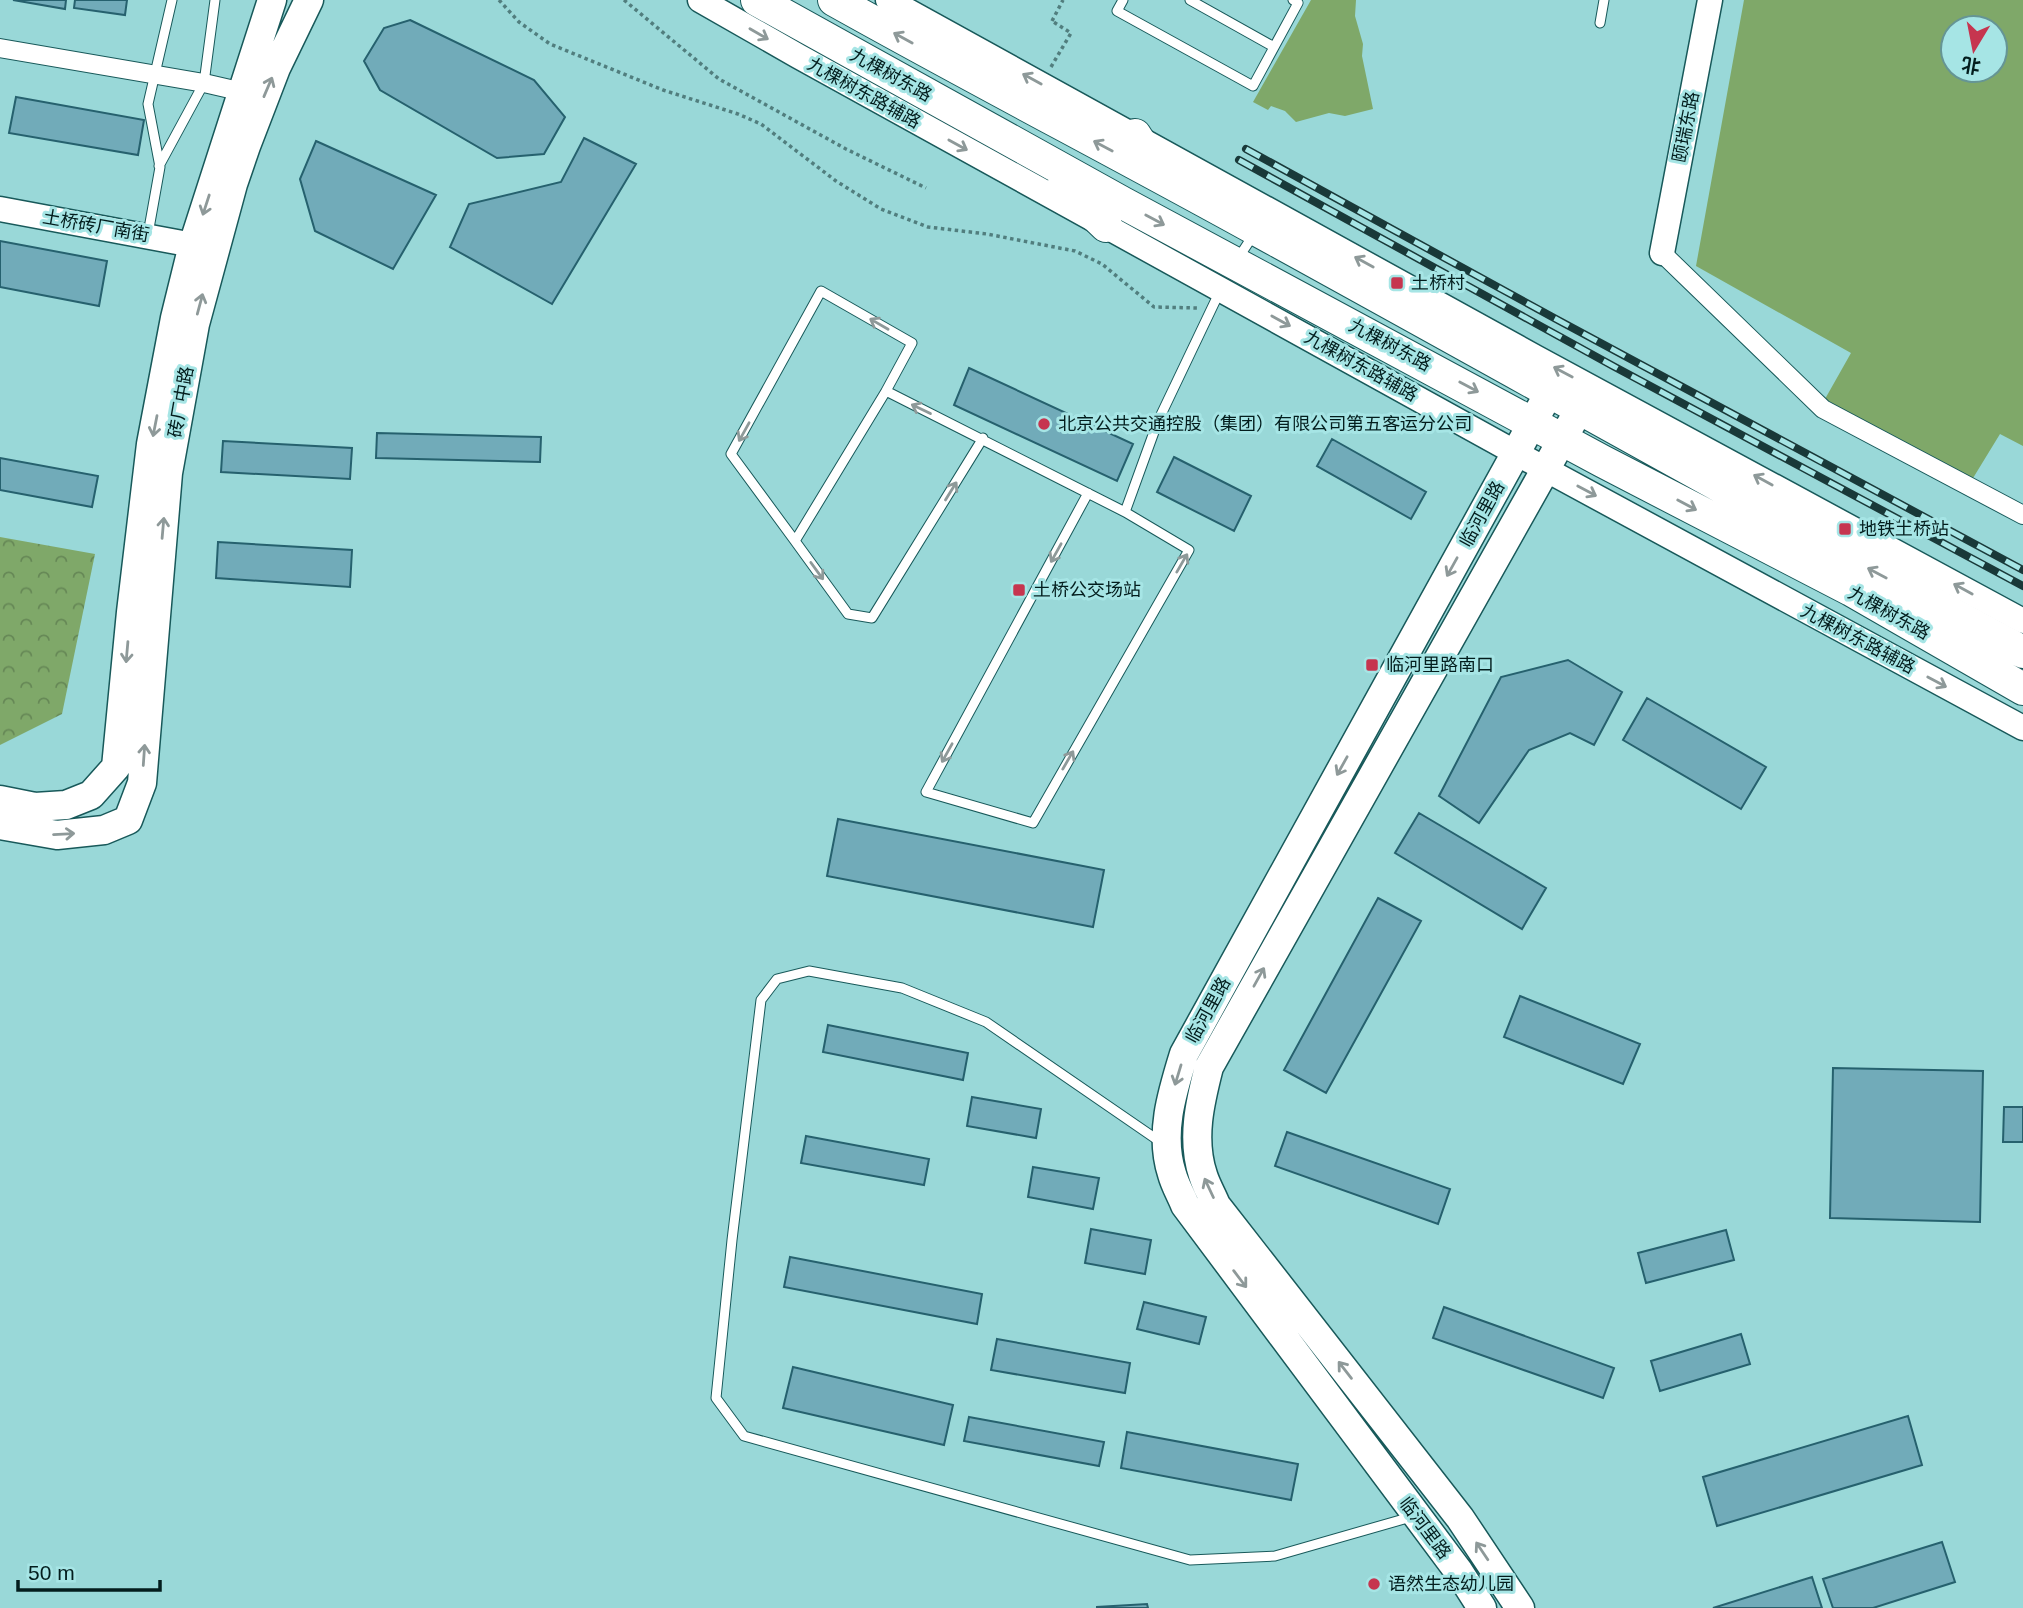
<svg xmlns="http://www.w3.org/2000/svg" width="2023" height="1608" font-family="Helvetica,'Noto Sans SC',sans-serif">
  <defs>
    <pattern id="park-crowns" width="20" height="18" patternUnits="userSpaceOnUse" patternTransform="scale(1.75)"><rect width="20" height="18" fill="#7fa869"/><path d="M2 6a3 3 0 1 1 6 0M12 15a3 3 0 1 1 6 0" fill="none" stroke="#668856"/></pattern>
  </defs>
  <rect width="100%" height="100%" fill="#99d8d8"/>
  <path fill="#7fa869" fill-rule="evenodd" d="M1311,0h45l-1,16 8,28 -1,12 11,53 -28,7 -16,-3 -33,9 -11,-11 -14,-5 -3,4 -15,-8z
    M1744,0h279v446l-23,-12 -30,49 -88,-49 -57,-35 26,-46 -155,-87zM1953,28h42v42h-42z"/>
  <path fill="url(#park-crowns)" d="M0,537l95,17 -33,160 -62,31z"/>
  <path fill="#71abb9" stroke="#26616e" stroke-width="2" d="M13,0h53l-1,9z
    M75,0h52l-2,15 -51,-7z
    M410,20l124,60 31,37 -21,37 -47,4 -117,-68 -16,-29 20,-33z
    M16,97l128,23 -6,35 -129,-22z
    M584,138l52,26 -84,140 -102,-57 19,-43 92,-22z
    M316,141l120,54 -43,74 -78,-38 -15,-52z
    M0,241l107,20 -8,45 -99,-19z
    M969,368l164,76 -16,37 -163,-76z
    M377,433l164,4 -1,25 -164,-4z
    M1332,439l94,53 -15,27 -94,-53z
    M223,441l129,7 -2,31 -129,-7z
    M1174,457l77,39 -17,35 -77,-39z
    M0,458l98,18 -6,31 -92,-17z
    M218,542l134,8 -2,37 -134,-9z
    M1568,660l54,32 -28,53 -24,-12 -41,17 -50,73 -40,-27 62,-119z
    M1647,698l119,69 -25,42 -118,-69z
    M1419,813l127,75 -24,41 -127,-76z
    M838,819l266,51 -11,57 -266,-51z
    M1378,898l43,23 -95,172 -42,-23z
    M1520,996l120,48 -17,40 -119,-47z
    M828,1025l140,28 -5,27 -140,-28z
    M1833,1068l150,3 -3,151 -150,-4z
    M972,1097l69,12 -5,29 -69,-12z
    M2004,1107h19v35h-20z
    M1287,1132l163,57 -12,35 -163,-58z
    M806,1136l123,23 -5,26 -123,-22z
    M1033,1167l66,11 -6,31 -65,-12z
    M1091,1229l60,11 -6,34 -60,-11z
    M1726,1230l8,30 -88,23 -8,-30z
    M790,1257l192,37 -5,30 -193,-37z
    M1144,1302l62,15 -7,27 -62,-15z
    M1444,1307l170,61 -11,30 -170,-60z
    M1741,1334l9,30 -90,27 -9,-30z
    M997,1339l133,24 -5,30 -134,-23z
    M793,1367l160,38 -9,40 -161,-37z
    M1908,1416l14,49 -205,61 -14,-49z
    M969,1417l135,25 -5,24 -135,-25z
    M1127,1432l171,32 -7,36 -170,-32z
    M1942,1542l13,40 -82,26h-40l-10,-29z
    M1812,1577l10,31h-109z
    M1147,1604l1,4h-51v-1z"/>
  <g fill="none" stroke-linecap="round" stroke-linejoin="round">
    <defs>
      <path id="lane" d="M1123,0l-6,11 136,75 45,-83 -5,-3
        M1190,0l84,47
        M1600,23l4,-23
        M159,166l45,-83 11,-83
        M148,234l12,-67 -12,-63 24,-104
        M1237,260l17,-26
        M983,438l-111,180 -24,-4 -53,-73 91,-150 239,121 33,-91 62,-130
        M1088,493l-162,299 107,31 156,-273 -64,-38
        M795,541l-64,-87 90,-163 91,52 -26,48
        M1162,1143l-176,-121 -84,-34 -93,-17 -32,8 -16,21 -29,240 -16,158 28,38 446,124 85,-4 136,-39"/>
      <path id="street" d="M0,48l204,35 39,9
        M1662,253l161,156 200,106"/>
      <path id="secondary" d="M700,0l98,56 747,413 478,259
        M888,0l647,357 488,264
        M0,209l193,36
        M1662,253l48,-253"/>
      <path id="primary" d="M0,800l35,7 31,-2 25,-10 25,-28 15,-155 20,-168 24,-126 18,-73 79,-245
        M0,825l57,10 47,-5 24,-10 14,-37 26,-310 27,-149 38,-140 13,-38 30,-78 33,-68
        M1482,1608l-23,-36 -274,-367c-4,-10 -10,-20 -13,-31 -13,-40 0,-81 12,-120l366,-663
        M1520,1608l-60,-90 -244,-313c-4,-10 -10,-20 -13,-30 -12,-36 -3,-73 6,-108l371,-659"/>
      <path id="highway" d="M757,0l366,203 479,258 249,129 172,99
        M834,0c141,79 284,153 425,231 255,140 508,283 764,421
        M1135,135l27,42
        M1064,179l17,23 25,24"/>
    </defs>
    <use href="#lane" stroke="#18595a" stroke-width="11"/>
    <use href="#street" stroke="#18595a" stroke-width="20"/>
    <use href="#secondary" stroke="#18595a" stroke-width="27"/>
    <use href="#primary" stroke="#18595a" stroke-width="31"/>
    <use href="#highway" stroke="#18595a" stroke-width="34"/>
    <path stroke="#517e7e" stroke-width="3.5" stroke-dasharray="3.5 3.5" stroke-linecap="butt" d="M499,0l20,22 31,22 113,46 75,24 23,10 75,57 45,28 47,18 59,7 88,17 27,13 52,43 44,1
      M624,0l95,79 127,70 80,39
      M1052,21l11,-21"/>
    <use href="#lane" stroke="#fff" stroke-width="9"/>
    <use href="#street" stroke="#fff" stroke-width="18"/>
    <use href="#secondary" stroke="#fff" stroke-width="24"/>
    <use href="#primary" stroke="#fff" stroke-width="28"/>
    <use href="#highway" stroke="#fff" stroke-width="32"/>
    <defs>
      <path id="rail" d="M1246,149l310,170 467,251
        M1239,160l374,206 410,220"/>
    </defs>
    <use href="#rail" stroke="#193939" stroke-width="8"/>
    <use href="#rail" stroke="#a6e5e5" stroke-width="5" stroke-dasharray="16" stroke-linecap="butt"/>
    <path stroke="#517e7e" stroke-width="3.5" stroke-dasharray="3.5 3.5" stroke-linecap="butt" d="M1051,67l20,-34 -19,-12"/>
  </g>
  <defs><path id="oneway-shaft" d="M-6 0H5M1.5-3L5.5 0L1.5 3" fill="none" stroke-width="1.6" stroke-linecap="round" stroke-linejoin="round" transform="scale(1.75)"/></defs>
  <g stroke="#8e9999">
    <use href="#oneway-shaft" transform="translate(759 34) rotate(30)"/>
    <use href="#oneway-shaft" transform="translate(903 38) rotate(-151)"/>
    <use href="#oneway-shaft" transform="translate(1032 79) rotate(-151)"/>
    <use href="#oneway-shaft" transform="translate(268 87) rotate(-67)"/>
    <use href="#oneway-shaft" transform="translate(958 145) rotate(29)"/>
    <use href="#oneway-shaft" transform="translate(1103 146) rotate(-152)"/>
    <use href="#oneway-shaft" transform="translate(206 205) rotate(108)"/>
    <use href="#oneway-shaft" transform="translate(1155 220) rotate(28)"/>
    <use href="#oneway-shaft" transform="translate(1364 262) rotate(-151)"/>
    <use href="#oneway-shaft" transform="translate(200 304) rotate(-75)"/>
    <use href="#oneway-shaft" transform="translate(1281 321) rotate(29)"/>
    <use href="#oneway-shaft" transform="translate(879 324) rotate(-150)"/>
    <use href="#oneway-shaft" transform="translate(1563 372) rotate(-152)"/>
    <use href="#oneway-shaft" transform="translate(1469 387) rotate(28)"/>
    <use href="#oneway-shaft" transform="translate(921 409) rotate(-154)"/>
    <use href="#oneway-shaft" transform="translate(155 426) rotate(101)"/>
    <use href="#oneway-shaft" transform="translate(744 432) rotate(119)"/>
    <use href="#oneway-shaft" transform="translate(1763 480) rotate(-151)"/>
    <use href="#oneway-shaft" transform="translate(951 491) rotate(-58)"/>
    <use href="#oneway-shaft" transform="translate(1587 491) rotate(28)"/>
    <use href="#oneway-shaft" transform="translate(1687 505) rotate(28)"/>
    <use href="#oneway-shaft" transform="translate(163 528) rotate(-85)"/>
    <use href="#oneway-shaft" transform="translate(1056 553) rotate(119)"/>
    <use href="#oneway-shaft" transform="translate(1182 563) rotate(-60)"/>
    <use href="#oneway-shaft" transform="translate(1452 567) rotate(119)"/>
    <use href="#oneway-shaft" transform="translate(817 571) rotate(54)"/>
    <use href="#oneway-shaft" transform="translate(1877 573) rotate(-152)"/>
    <use href="#oneway-shaft" transform="translate(1963 589) rotate(-151)"/>
    <use href="#oneway-shaft" transform="translate(127 652) rotate(95)"/>
    <use href="#oneway-shaft" transform="translate(1937 682) rotate(28)"/>
    <use href="#oneway-shaft" transform="translate(947 753) rotate(119)"/>
    <use href="#oneway-shaft" transform="translate(144 755) rotate(-86)"/>
    <use href="#oneway-shaft" transform="translate(1068 760) rotate(-60)"/>
    <use href="#oneway-shaft" transform="translate(1342 766) rotate(119)"/>
    <use href="#oneway-shaft" transform="translate(64 834) rotate(-3)"/>
    <use href="#oneway-shaft" transform="translate(1259 977) rotate(-61)"/>
    <use href="#oneway-shaft" transform="translate(1178 1075) rotate(107)"/>
    <use href="#oneway-shaft" transform="translate(1209 1188) rotate(-115)"/>
    <use href="#oneway-shaft" transform="translate(1240 1279) rotate(53)"/>
    <use href="#oneway-shaft" transform="translate(1345 1370) rotate(-128)"/>
    <use href="#oneway-shaft" transform="translate(1482 1551) rotate(-124)"/>
  </g>
  <g fill="#c6354f" stroke="#a6e5e5" stroke-width="2.5">
    <rect x="1390" y="276" width="14" height="14" rx="3.5"/>
    <circle cx="1044" cy="424" r="7"/>
    <rect x="1838" y="522" width="14" height="14" rx="3.5"/>
    <rect x="1012" y="583" width="14" height="14" rx="3.5"/>
    <rect x="1365" y="658" width="14" height="14" rx="3.5"/>
    <circle cx="1374" cy="1584" r="7"/>
  </g>
  <g text-anchor="middle" dominant-baseline="central" stroke-width="6" stroke-linejoin="round" paint-order="stroke">
    <g font-size="18" fill="#031d1d" stroke="#a6e5e5">
      <text transform="translate(891 75) rotate(29)">九棵树东路</text>
      <text transform="translate(864 93) rotate(29)">九棵树东路辅路</text>
      <text transform="translate(1686 127) rotate(-79)">颐瑞东路</text>
      <text transform="translate(96 226) rotate(10)">土桥砖厂南街</text>
      <text transform="translate(1390 345) rotate(28)">九棵树东路</text>
      <text transform="translate(1361 366) rotate(29)">九棵树东路辅路</text>
      <text transform="translate(181 402) rotate(-80)">砖厂中路</text>
      <text transform="translate(1482 514) rotate(-61)">临河里路</text>
      <text transform="translate(1889 613) rotate(29)">九棵树东路</text>
      <text transform="translate(1858 639) rotate(28)">九棵树东路辅路</text>
      <text transform="translate(1208 1010) rotate(-61)">临河里路</text>
      <text transform="translate(1425 1528) rotate(53)">临河里路</text>
    </g>
    <g font-size="18" fill="#031d1d" stroke="#a6e5e5" text-anchor="start">
      <text x="1411" y="283">土桥村</text>
      <text x="1058" y="424">北京公共交通控股（集团）有限公司第五客运分公司</text>
      <text x="1859" y="529">地铁土桥站</text>
      <text x="1033" y="590">土桥公交场站</text>
      <text x="1386" y="665">临河里路南口</text>
      <text x="1388" y="1584">语然生态幼儿园</text>
    </g>
  </g>
  <g transform="translate(1974 49) rotate(190)"><circle r="33" fill="#a6e5e5" stroke="#659595" stroke-width="2"/>
  <path d="M0-5L12 26L0 18L-12 26Z" fill="#c6354f"/>
  <text y="-10" font-size="19" font-weight="bold" text-anchor="middle" fill="#031d1d">北</text>
  </g>
  <path d="M18 1580v10h142v-10" fill="none" stroke="#031d1d" stroke-width="3.5"/>
  <text x="28" y="1580" font-size="21" fill="#031d1d" stroke="#a6e5e5" stroke-width="5" paint-order="stroke">50 m</text>
</svg>
